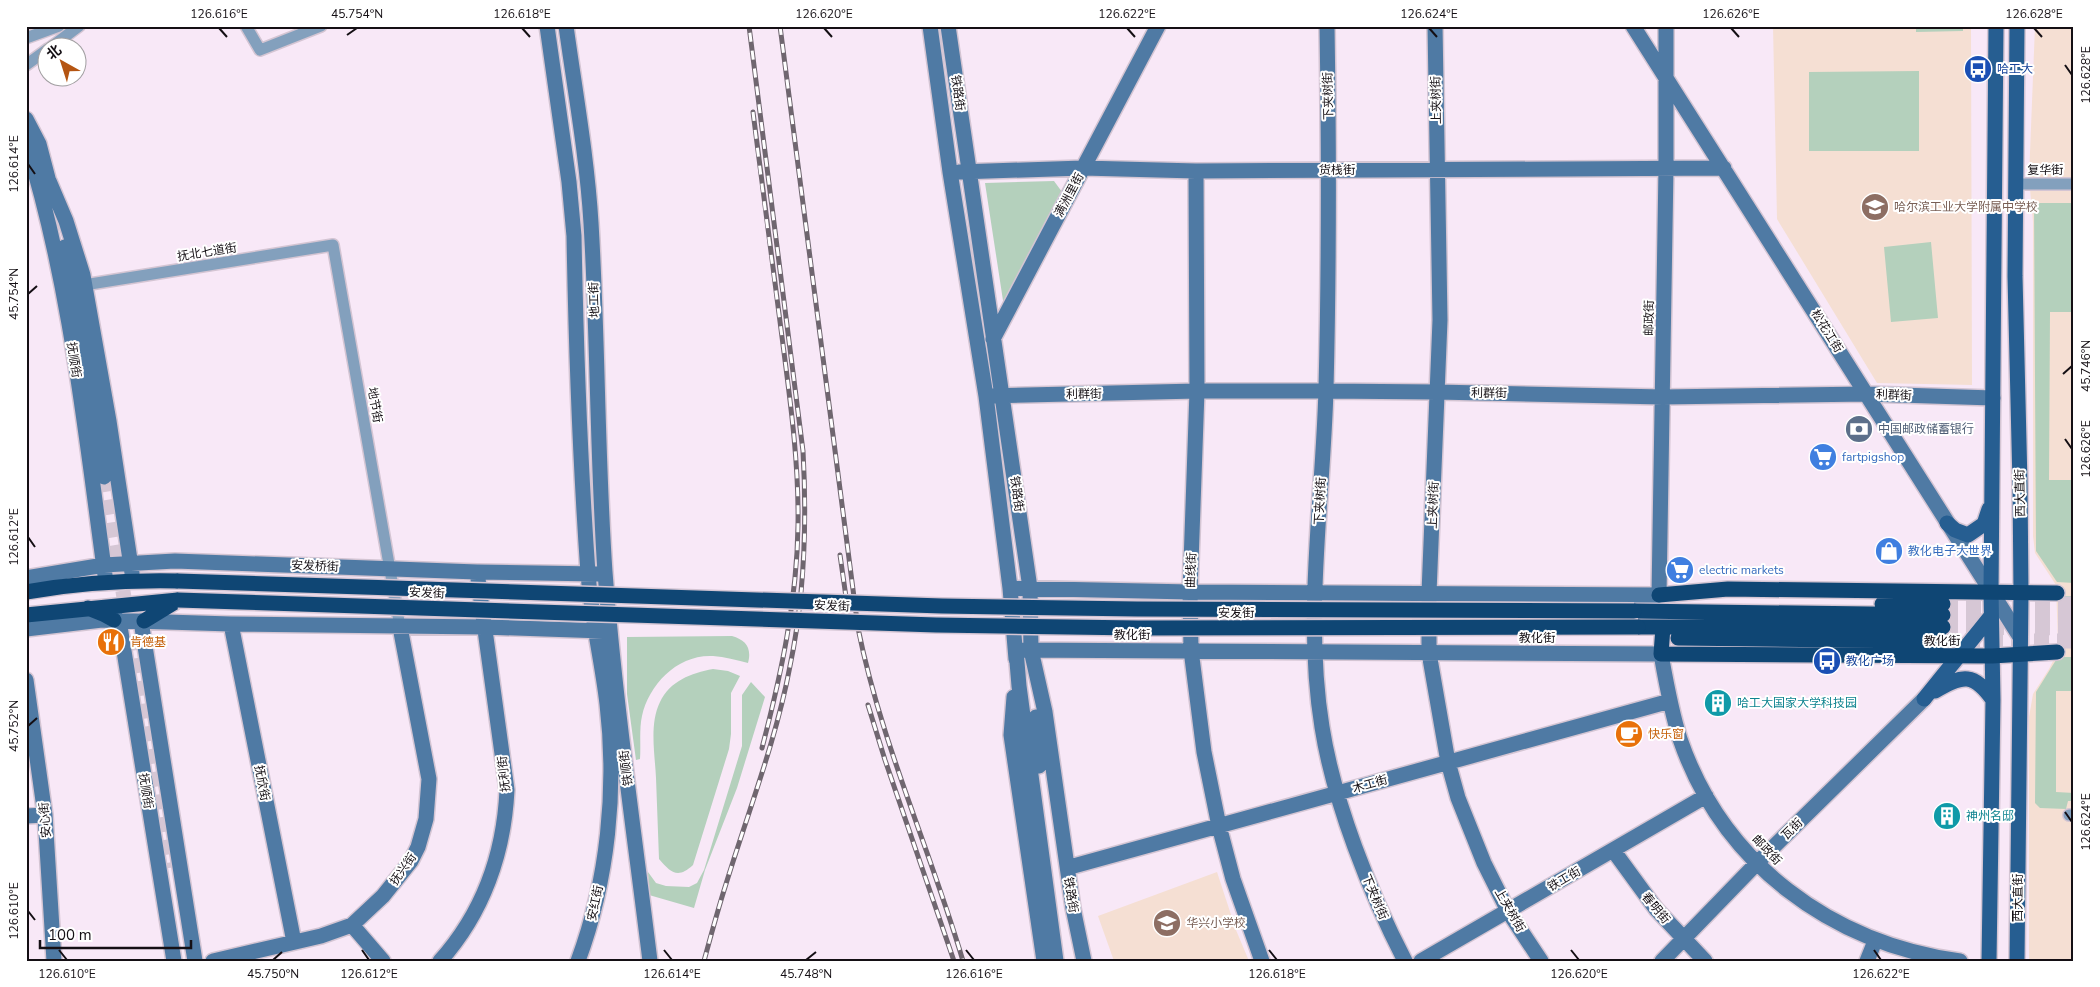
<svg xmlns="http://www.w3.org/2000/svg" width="2100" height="987" font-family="'Nunito Sans','Noto Sans SC',sans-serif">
  <rect width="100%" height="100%" fill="#f8e8f7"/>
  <path fill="#f5dfd3" d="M1773,26h198l1,359 -95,-2 -100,-164z
    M2035,26h39v935h-45v-244l4,-23 16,-25 8,-16 1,-10 -2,-58 -21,-32 -2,-17v-314l-4,-44z
    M1217,872l19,58 13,31h-135l-16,-45z"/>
  <path fill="#b4d0bc" d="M1916,26h47v5l-47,1z
    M1919,71v80h-110v-79z
    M1054,181l11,15 -61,111 -19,-124z
    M2040,203h34v109h-24l-1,168h25v103l-17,-1 -21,-31 -2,-346z
    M1931,242l7,76 -47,4 -7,-75z
    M2060,596h14v50h-14l-2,-3v-44z
    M732,636c14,4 20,12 16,27 -12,-3 -23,-6 -35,-7 -35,-2 -64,28 -71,60 -3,13 -1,29 -2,43l-4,1 -9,-66v-57z
    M2063,657h11v34h-18v101l18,1v8h-6l-2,8 -26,-1 -5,-5 1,-111 20,-32z
    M713,669l15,2 12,5 -9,17v41l-2,15 -36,116c-15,14 -22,8 -34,-6 -1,-27 -2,-54 -3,-81 -1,-23 -7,-54 4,-76 10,-21 31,-29 53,-33z
    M751,682l14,15 -28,91 -32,82 -11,38 -45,-13 -1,-23 8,11 10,3 23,1 8,-4 7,-13 38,-124v-51z"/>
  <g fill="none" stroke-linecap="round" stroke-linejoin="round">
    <path stroke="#d6c7d5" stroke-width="15" stroke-dasharray="15 8" stroke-linecap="butt" d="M104,477l65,391"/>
    <path stroke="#d6c7d5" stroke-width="15" stroke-dasharray="15 8" stroke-linecap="butt" d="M1943,604h131
      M1943,615h131
      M1943,627l131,1
      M1942,641h132"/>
    <defs>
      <path id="street" d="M246,26l14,24 61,-24
        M26,38l33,-12
        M50,48l29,-22
        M26,65l22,-16
        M2017,184h57
        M84,285l249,-40 67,382
        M2069,815h5"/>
      <path id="secondary" d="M547,26l22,156 5,54c2,112 6,225 14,337 3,44 14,87 19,131 10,85 1,176 -29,257
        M566,26c9,65 21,131 25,197 7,116 6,233 14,349 10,130 29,259 45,389
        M930,26l20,146 36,224 24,192 6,71
        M948,26l82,562 1,62 14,62 28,196 11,53
        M1327,26c2,121 2,242 -1,363 -3,112 -22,227 -4,338 12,76 48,166 83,234
        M1435,26l5,294 -11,273v60l19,109 10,36 26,65 24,48 33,50
        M1633,26l387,611
        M26,119l13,25 11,42
        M26,142c44,139 59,288 79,433
        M1196,171l1,220 -7,201 1,58 13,102 15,74 14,53 29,82
        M959,172l124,-4 113,3 528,-3
        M49,181l17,40 17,54 26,146 23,152
        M65,247l39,230
        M993,339l165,-313
        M986,396l211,-5h129l111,1 226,5 205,-3 125,4
        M26,578l78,-13 71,-4 302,11 120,2
        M1010,588l180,4 469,3 7,-427v-142
        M119,620l55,341
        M141,621l54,340
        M231,624l63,318
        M26,629l76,-9 129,4 253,3 119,4
        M26,680l19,135 9,146
        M1014,697l-3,38 33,226
        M1036,717l3,49
        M26,816l19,-1
        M1613,850l43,59 49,52
        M1070,867l600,-166
        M352,925l31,36
        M213,961l108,-25 31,-11 31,-29 28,-35 7,-14 8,-28 3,-40 -29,-152
        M440,961c43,-48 64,-108 67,-171l-29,-211
        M1056,961l-37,-275 -3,-36 645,4c5,28 10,57 19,85 43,125 151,204 280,222
        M1421,961l285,-165
        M1662,961l95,-98 167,-164
        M1867,961l8,-20"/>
      <path id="primary" d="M2017,26l-2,250 5,208 1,109 -4,368
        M1947,523l8,7 13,5 16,-11 5,-15
        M1935,691c28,-17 39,-18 58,9
        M1924,699l67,-83
        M1989,961l4,-261 -2,-108 5,-566"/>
      <path id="highway" d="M26,592c51,-9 101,-12 152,-11
        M1659,595l69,-6 329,4
        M1882,604h61
        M88,608l15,6 11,6
        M1634,611l309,4
        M26,615l152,-15
        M144,621l31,-19
        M1638,627h305
        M1663,627l-2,27 331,2 65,-4
        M1678,638l264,3"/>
    </defs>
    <use href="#street" stroke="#d4c5d3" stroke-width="14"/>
    <use href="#secondary" stroke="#d4c5d3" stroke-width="18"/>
    <use href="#primary" stroke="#d4c5d3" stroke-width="18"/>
    <use href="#highway" stroke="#d4c5d3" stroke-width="18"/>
    <use href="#street" stroke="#83a0bd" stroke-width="11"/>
    <use href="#secondary" stroke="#4f7aa4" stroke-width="15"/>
    <use href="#primary" stroke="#265e91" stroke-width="15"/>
    <use href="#highway" stroke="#0f4674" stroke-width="15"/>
    <defs>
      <path id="rail" d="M780,26l78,602c23,115 72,221 105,333
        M753,112c9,75 19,150 29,225 8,62 17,125 16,188 -1,76 -17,150 -36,223
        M840,555l6,42
        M868,705l17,55 69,201
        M704,961c7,-26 14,-52 22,-77 22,-72 50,-143 64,-218 15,-72 17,-143 13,-215l-54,-425"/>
    </defs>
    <use href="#rail" stroke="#6f666f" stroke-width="5"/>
    <use href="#rail" stroke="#fff" stroke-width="3" stroke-dasharray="9" stroke-linecap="butt"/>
    <defs>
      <path id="highway-bridge" d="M178,581l764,25 195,3 497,2
        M178,600l758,25 202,3 500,-1"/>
    </defs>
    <use href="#highway-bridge" stroke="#d4c5d3" stroke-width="18" stroke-linecap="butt"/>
    <use href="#highway-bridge" stroke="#0f4674" stroke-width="15"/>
  </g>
  <path fill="none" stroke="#140f14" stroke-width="2" d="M219,28l8,9M522,28l8,9M824,28l8,9M1127,28l8,9M1429,28l8,9M1731,28l8,9M2034,28l8,9M347,35l10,-7M2065,65l7,10M28,164l7,10M28,294l9,-8M2063,374l9,-8M2065,439l7,10M28,537l7,10M28,726l9,-8M2065,812l7,10M28,911l7,9M59,950l8,10M362,950l7,10M664,950l8,10M966,950l8,10M1269,950l8,10M1571,950l8,10M1874,950l7,10M273,960l9,-8M806,960l10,-8"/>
  <defs>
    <symbol id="bus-disc" viewBox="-11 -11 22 22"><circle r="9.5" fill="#1a4fb4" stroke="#fff"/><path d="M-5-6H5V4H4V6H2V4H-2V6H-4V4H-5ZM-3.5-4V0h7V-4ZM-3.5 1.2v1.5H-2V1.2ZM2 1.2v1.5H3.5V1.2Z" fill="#fff"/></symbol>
    <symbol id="school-disc" viewBox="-11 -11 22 22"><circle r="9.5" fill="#8d6e63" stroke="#fff"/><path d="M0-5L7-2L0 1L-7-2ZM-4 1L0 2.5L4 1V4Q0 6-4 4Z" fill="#fff"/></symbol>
    <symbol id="bank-disc" viewBox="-11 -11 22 22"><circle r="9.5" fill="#5c6f8a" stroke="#fff"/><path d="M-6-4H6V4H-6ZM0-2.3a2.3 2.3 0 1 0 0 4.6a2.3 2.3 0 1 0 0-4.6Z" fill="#fff"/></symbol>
    <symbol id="supermarket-disc" viewBox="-11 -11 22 22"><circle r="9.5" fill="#3f7fe0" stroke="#fff"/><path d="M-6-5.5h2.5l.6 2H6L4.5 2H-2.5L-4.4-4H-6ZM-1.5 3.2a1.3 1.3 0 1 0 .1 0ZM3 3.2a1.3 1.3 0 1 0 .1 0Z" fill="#fff"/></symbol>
    <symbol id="shop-disc" viewBox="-11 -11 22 22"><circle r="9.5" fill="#3f7fe0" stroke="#fff"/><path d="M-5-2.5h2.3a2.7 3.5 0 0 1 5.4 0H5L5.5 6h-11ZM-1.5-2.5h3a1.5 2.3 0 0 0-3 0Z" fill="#fff"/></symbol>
    <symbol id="restaurant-disc" viewBox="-11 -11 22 22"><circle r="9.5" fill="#e8710a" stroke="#fff"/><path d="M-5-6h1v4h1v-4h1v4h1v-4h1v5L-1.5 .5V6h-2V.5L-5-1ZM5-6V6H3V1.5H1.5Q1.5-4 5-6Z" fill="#fff"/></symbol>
    <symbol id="building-disc" viewBox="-11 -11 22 22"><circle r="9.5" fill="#0f9aa8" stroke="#fff"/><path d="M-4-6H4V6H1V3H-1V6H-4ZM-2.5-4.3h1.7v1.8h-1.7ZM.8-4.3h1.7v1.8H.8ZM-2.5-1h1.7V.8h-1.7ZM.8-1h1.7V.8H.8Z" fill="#fff"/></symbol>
    <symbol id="cafe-disc" viewBox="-11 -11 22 22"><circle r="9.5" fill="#e8710a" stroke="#fff"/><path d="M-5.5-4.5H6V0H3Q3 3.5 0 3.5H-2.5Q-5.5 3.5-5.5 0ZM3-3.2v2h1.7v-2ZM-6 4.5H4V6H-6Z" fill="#fff"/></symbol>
  </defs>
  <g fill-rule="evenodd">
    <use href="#bus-disc" x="1962" y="53" width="32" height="32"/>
    <use href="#school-disc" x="1859" y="191" width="32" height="32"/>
    <use href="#bank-disc" x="1843" y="413" width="32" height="32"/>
    <use href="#supermarket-disc" x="1807" y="441" width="32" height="32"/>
    <use href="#shop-disc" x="1873" y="535" width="32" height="32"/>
    <use href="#supermarket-disc" x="1664" y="554" width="32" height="32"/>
    <use href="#restaurant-disc" x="95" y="626" width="32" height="32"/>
    <use href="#bus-disc" x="1811" y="645" width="32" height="32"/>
    <use href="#building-disc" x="1702" y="687" width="32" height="32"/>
    <use href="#cafe-disc" x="1613" y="718" width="32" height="32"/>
    <use href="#building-disc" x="1931" y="800" width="32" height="32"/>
    <use href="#school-disc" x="1151" y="907" width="32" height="32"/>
  </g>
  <g text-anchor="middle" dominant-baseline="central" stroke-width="4" stroke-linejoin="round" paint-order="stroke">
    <g font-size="12" fill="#164399" stroke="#fff" text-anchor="start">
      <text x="1997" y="69">哈工大</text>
      <text x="1846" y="661">教化广场</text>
    </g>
    <g font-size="12" fill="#140f14" stroke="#fff">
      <text transform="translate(958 93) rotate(82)">铁路街</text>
      <text transform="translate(1328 96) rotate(-91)">下夹树街</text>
      <text transform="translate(1436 100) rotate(-91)">上夹树街</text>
      <text x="1337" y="170">货栈街</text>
      <text x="2045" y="170">复华街</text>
      <text transform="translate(1069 195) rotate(-62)">满洲里街</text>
      <text transform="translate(207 252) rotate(-9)">抚北七道街</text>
      <text transform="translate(594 300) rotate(-92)">地工街</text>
      <text transform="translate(1649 318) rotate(-89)">邮政街</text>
      <text transform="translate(1827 331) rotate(58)">松花江街</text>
      <text transform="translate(74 360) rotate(81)">抚顺街</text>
      <text transform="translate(1489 393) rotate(1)">利群街</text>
      <text transform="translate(1084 394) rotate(-1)">利群街</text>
      <text transform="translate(1894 395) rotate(2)">利群街</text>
      <text transform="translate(375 405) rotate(80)">地节街</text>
      <text transform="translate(2020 493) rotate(-91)">西大直街</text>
      <text transform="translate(1017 494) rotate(82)">铁路街</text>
      <text transform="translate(1320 501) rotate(-87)">下夹树街</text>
      <text transform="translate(1433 505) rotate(-88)">上夹树街</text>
      <text transform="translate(315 566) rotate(2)">安发桥街</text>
      <text transform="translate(1191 570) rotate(-88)">曲线街</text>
      <text transform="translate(427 593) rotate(2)">安发街</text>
      <text transform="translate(832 606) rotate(2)">安发街</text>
      <text x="1236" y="613">安发街</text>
      <text x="1132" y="635">教化街</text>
      <text x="1537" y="638">教化街</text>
      <text x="1942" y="641">教化街</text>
      <text transform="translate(626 768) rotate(-97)">铁顺街</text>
      <text transform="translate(504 774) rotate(-96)">抚利街</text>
      <text transform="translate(262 783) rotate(79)">抚欣街</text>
      <text transform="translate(1370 784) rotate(-16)">木工街</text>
      <text transform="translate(146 791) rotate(81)">抚顺街</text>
      <text transform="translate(45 820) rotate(-95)">安心街</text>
      <text transform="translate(1792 829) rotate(-45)">瓦街</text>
      <text transform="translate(1767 850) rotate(46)">邮政街</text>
      <text transform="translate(403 869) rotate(-55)">抚兴街</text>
      <text transform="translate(1564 879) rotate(-30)">铁工街</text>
      <text transform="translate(1071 895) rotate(81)">铁路街</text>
      <text transform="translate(1375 897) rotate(67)">下夹树街</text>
      <text transform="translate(2018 898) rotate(-90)">西大直街</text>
      <text transform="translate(595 903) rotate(-78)">安红街</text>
      <text transform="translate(1656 908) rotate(50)">春明街</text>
      <text transform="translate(1510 910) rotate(60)">上夹树街</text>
    </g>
    <g font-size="12" fill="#785e54" stroke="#fff" text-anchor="start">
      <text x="1894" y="207">哈尔滨工业大学附属中学校</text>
      <text x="1186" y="923">华兴小学校</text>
    </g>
    <g font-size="12" fill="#4e5e75" stroke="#fff" text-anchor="start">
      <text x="1878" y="429">中国邮政储蓄银行</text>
    </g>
    <g font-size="12" fill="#366cbe" stroke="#fff" text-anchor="start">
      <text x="1842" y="457">fartpigshop</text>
      <text x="1908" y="551">教化电子大世界</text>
      <text x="1699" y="570">electric markets</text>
    </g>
    <g font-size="12" fill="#c56008" stroke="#fff" text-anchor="start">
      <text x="130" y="642">肯德基</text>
      <text x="1648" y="734">快乐窗</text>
    </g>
    <g font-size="12" fill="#0d838f" stroke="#fff" text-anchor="start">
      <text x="1737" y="703">哈工大国家大学科技园</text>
      <text x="1966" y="816">神州名邸</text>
    </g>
  </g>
  <rect width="2100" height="987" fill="none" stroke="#ffffff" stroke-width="55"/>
  <g transform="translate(62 62) rotate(321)"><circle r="24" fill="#ffffff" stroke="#a19fa1"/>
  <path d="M0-4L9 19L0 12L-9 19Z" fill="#b55512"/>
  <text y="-8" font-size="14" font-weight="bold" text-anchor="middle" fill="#140f14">北</text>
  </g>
  <path d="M40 940v8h151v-8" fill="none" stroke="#140f14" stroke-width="2.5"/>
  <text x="48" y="940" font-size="15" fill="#140f14" stroke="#ffffff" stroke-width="4" paint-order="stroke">100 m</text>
  <rect x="28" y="28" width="2044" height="932" fill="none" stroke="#140f14" stroke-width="2"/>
  <g font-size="12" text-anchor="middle" fill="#140f14">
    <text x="219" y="18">126.616°E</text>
    <text x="357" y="18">45.754°N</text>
    <text x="522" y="18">126.618°E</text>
    <text x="824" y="18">126.620°E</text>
    <text x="1127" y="18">126.622°E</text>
    <text x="1429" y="18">126.624°E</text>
    <text x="1731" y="18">126.626°E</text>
    <text x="2034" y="18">126.628°E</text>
    <text transform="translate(2086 75) rotate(-90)" y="4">126.628°E</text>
    <text transform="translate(14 164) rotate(-90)" y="4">126.614°E</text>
    <text transform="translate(14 294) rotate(-90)" y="4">45.754°N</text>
    <text transform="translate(2086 366) rotate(-90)" y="4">45.746°N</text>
    <text transform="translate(2086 449) rotate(-90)" y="4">126.626°E</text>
    <text transform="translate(14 537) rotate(-90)" y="4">126.612°E</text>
    <text transform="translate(14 726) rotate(-90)" y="4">45.752°N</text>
    <text transform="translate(2086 822) rotate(-90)" y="4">126.624°E</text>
    <text transform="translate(14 911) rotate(-90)" y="4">126.610°E</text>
    <text x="67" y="978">126.610°E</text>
    <text x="273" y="978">45.750°N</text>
    <text x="369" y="978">126.612°E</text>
    <text x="672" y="978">126.614°E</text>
    <text x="806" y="978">45.748°N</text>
    <text x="974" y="978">126.616°E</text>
    <text x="1277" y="978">126.618°E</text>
    <text x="1579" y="978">126.620°E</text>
    <text x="1881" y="978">126.622°E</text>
  </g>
</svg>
